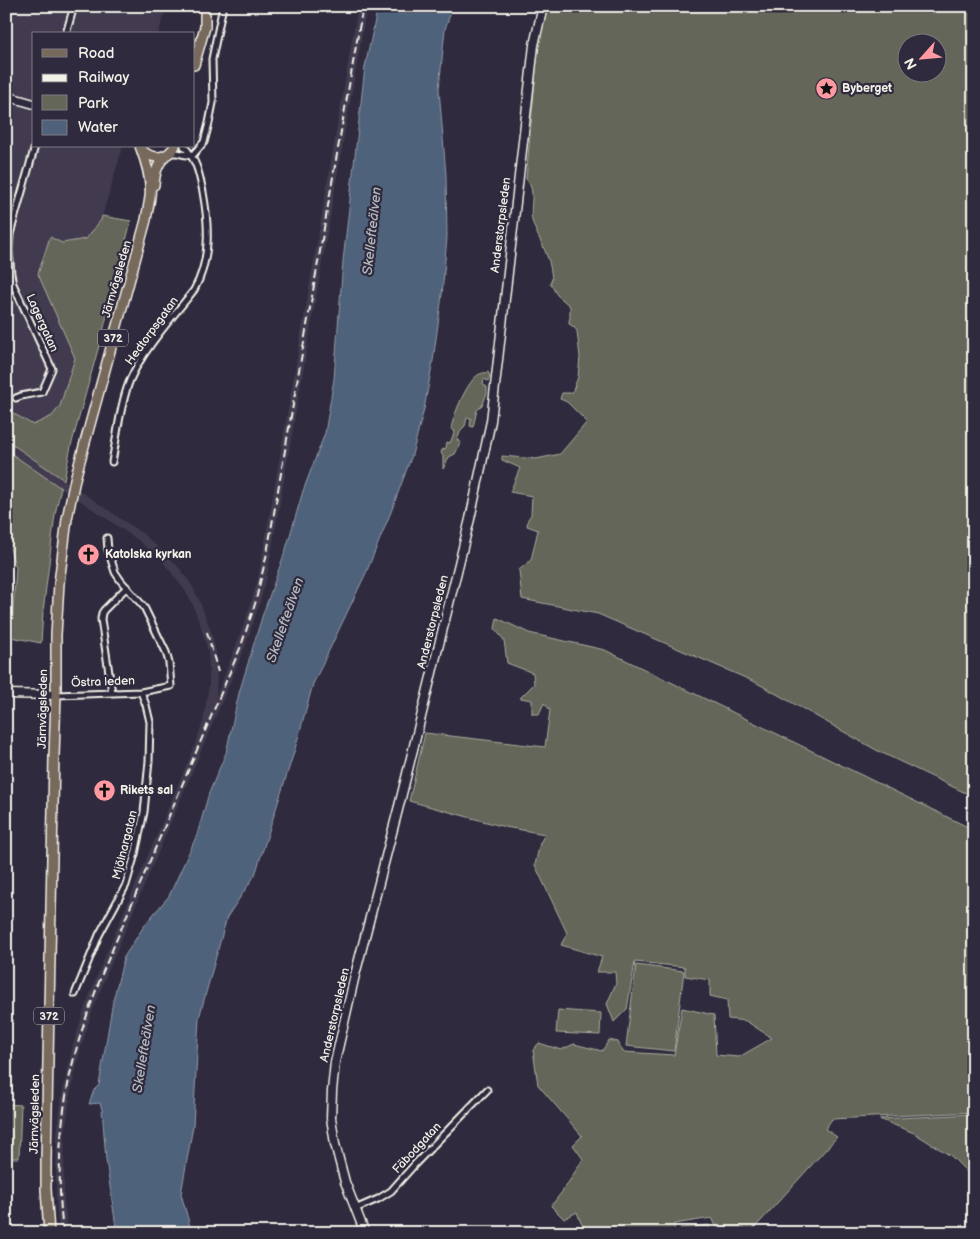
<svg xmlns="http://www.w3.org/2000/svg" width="980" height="1239" font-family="'Balsamiq Sans',sans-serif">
  <rect width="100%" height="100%" fill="#2f2a3d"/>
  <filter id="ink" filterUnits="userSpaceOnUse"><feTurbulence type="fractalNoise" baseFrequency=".02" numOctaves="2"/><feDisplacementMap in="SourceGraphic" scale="10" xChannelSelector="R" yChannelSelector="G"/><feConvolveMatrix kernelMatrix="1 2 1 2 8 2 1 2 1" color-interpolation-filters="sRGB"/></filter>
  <g filter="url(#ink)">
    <path fill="#433a50" d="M6,6h161l-9,28h-124v112h89l-22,74 -15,19 -24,4 -24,31 37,84 -15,48 -8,10 -20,9 -26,-16z
      M358,6h9l-86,491 -15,84 -7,24 -14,42 -139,329 -13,33 -12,38 -10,44 -6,43 -1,42v23l4,34h-9l-3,-34v-23l1,-43 6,-43 10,-45 12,-38 13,-34 97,-228 8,-24 6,-36v-17l-1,-16 -5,-19 -10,-28 -9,-16 -21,-27 -25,-22 -132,-90v-10l137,94 26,23 12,13 10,14 9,18 11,29 5,20 1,16 -1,30 29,-75 13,-43 15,-83z"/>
    <path fill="#646658" stroke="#acaca0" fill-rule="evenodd" d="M547,6h427v791l-96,-46 -121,-68 -159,-69 -76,-15 -3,-29 12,-10 7,-30 -11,-4 1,-7 3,-4 1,-19 -22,-4 10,-24 -18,-8v-4l34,3 24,-5 27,-32 -20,-20 -7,-3 2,-6h10l6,-16 2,-20 -3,-26 -3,-4 -5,-3v-3l1,-3v-12l-13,-11 -7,-12 2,-4c-1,-8 -2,-16 -5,-23 -4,-12 -12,-24 -15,-36 -3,-14 5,-29 -6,-41l12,-131zM908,42h30v30h-30z
      M102,216l29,5 -29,114 -31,111 -7,34 -58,-40v-31l27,16 19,-9 8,-10 15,-48 -37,-84 12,-37 12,6 24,-4 15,-19z
      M488,372l2,4 -2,5 -4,-2 -1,5 4,3v6l-5,13 -5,4 -4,17 -3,-1 1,-8h-4l-2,8 -4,4 -4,10 4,2 -6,12 -6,3 -6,12v-13l-2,-3 1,-3 4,-2 1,-6 3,1 5,-12 -4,-2c2,-13 17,-51 29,-55 2,-1 5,-1 8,-2z
      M6,450l55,38 -6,26 -12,98 -2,31 -30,-6 5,-69 -10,-31z
      M497,618l32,15 76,17 369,180v282l-142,7 -7,10 12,8 -87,96h-9l3,-5 -25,4 -7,-14 -38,6 1,9h-22l-6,-3 -1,3h-56l-9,-10 -4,-11 -13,7 -13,-13 14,-18 18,-29 -10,-14 9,-9 -44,-51 -5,-35 6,-7 22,7 13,-6 28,7 7,-11 9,2 5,10 51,3 8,-47 32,7 2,40 23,2 33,-19 -26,-17 -18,-2 -1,-19 -17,-4v-16l-25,-4v-9l-50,-5 -8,47 -13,13 -7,-18 9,-21 -1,-11h-18l5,-15 -41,-12 6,-12 -32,-68 5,-22 5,-9 -40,-7 -96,-26 16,-68 120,14 5,-37 -6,-7 -5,11h-7v-14l-12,-2 14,-14 -1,-11 -26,-10 -3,-23 -9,-11z
      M636,965l48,6 -10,80 -48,-5z
      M558,1010l43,3 -1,22 -44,-2z
      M6,1104l15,1 -2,53h-13z
      M974,1114v65l-23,-23 -37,-23 -35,-14z
      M709,1225l1,8h-29l-1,-5z"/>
    <path fill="#50627b" stroke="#929ba7" d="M378,6h75l-8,23 -6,60 7,86 1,62 -5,58 -9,66 -9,48 -12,46 -21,57 -25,61 -53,111 -18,65 -40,126 -28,42 -28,101 -6,108 -12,68 11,39h-74l-2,-6 -10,-67 -4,-51 -2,-6 -11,1 5,-14 5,-5 14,-84 11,-44 22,-34 23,-27 28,-61 12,-42 17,-40 13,-60 23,-76 24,-68 17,-58 22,-58 9,-54 9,-118 22,-194z"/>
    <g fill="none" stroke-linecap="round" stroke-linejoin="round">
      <defs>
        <path id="street" d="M66,34l8,-28
          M170,153h7l14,3
          M192,156l12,-14 5,-19 4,-20 -1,-44 11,-53
          M16,398l5,-2 21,-4 10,-23 -39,-85 -2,-10 -2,-23 1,-17 25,-88
          M112,462c5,-25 8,-58 18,-82 14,-32 43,-63 64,-90 17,-30 15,-65 9,-98 -4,-19 -6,-31 -19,-46
          M6,650v42
          M112,693l-11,-74 1,-6 2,-3 23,-23
          M56,695l85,-3 30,-6 -2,-23 -3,-11 -22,-45 -23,-26 -6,-9 -7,-22 -1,-12
          M75,994l24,-59 27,-50 9,-31 9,-42 5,-51 1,-39 -4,-17 -5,-13
          M355,1209l23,-10 13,-8 24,-27 72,-74"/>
        <path id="secondary" d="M6,96l28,8
          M6,694l50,1
          M365,1233l-20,-51 -10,-38 -4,-26 1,-27 3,-29 20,-87 45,-173 70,-283 21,-98 43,-376 9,-39"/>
        <path id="primary" d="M194,65l11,-38v-13
          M141,149c10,11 26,11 34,-3
          M154,185c1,-12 3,-20 11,-29
          M49,1233l-3,-44v-28l8,-404 2,-62v-60l3,-52 8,-64 8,-40 71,-259c1,-7 3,-15 4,-23 2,-17 -4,-35 -10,-51"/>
      </defs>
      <use href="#street" stroke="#f4f1e8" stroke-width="9"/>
      <use href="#secondary" stroke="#f4f1e8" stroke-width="11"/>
      <use href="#primary" stroke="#f4f1e8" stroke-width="12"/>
      <use href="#street" stroke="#2f2a3d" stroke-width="5"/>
      <use href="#secondary" stroke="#2f2a3d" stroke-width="8"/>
      <use href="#primary" stroke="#77695c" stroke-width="9"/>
      <path stroke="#f4f1e8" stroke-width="2" stroke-dasharray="8 4" stroke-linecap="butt" d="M207,632l11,40
        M63,1233c-7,-62 -3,-127 14,-186 7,-25 16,-49 25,-73l139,-328 14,-42 12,-51 96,-547"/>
    </g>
  </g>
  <defs>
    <symbol id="sight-disc" viewBox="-11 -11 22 22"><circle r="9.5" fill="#ff9aa2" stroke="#2f2a3d"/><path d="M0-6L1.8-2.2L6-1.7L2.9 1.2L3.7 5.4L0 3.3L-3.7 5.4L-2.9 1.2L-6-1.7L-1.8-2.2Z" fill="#111"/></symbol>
    <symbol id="church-disc" viewBox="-11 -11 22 22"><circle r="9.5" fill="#ff9aa2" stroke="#2f2a3d"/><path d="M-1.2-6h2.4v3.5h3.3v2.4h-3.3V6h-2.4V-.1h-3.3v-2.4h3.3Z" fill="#111"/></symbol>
  </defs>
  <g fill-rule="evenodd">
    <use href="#sight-disc" x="814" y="76" width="25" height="25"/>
    <use href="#church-disc" x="76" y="542" width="25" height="25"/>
    <use href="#church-disc" x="92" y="778" width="25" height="25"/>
  </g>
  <g text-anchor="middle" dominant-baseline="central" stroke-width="4.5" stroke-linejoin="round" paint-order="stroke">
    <g fill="#2f2a3d" stroke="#b9b5b5" stroke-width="1">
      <rect x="98" y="329.5" width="30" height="17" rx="4"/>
      <rect x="34" y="1007.5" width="30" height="17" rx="4"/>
    </g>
    <g font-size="11" font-weight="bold" fill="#f4f1e8">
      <text x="113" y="338">372</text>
      <text x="49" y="1016">372</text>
    </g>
    <g font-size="12" font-weight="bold" fill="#f4f1e8" stroke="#2f2a3d" text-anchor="start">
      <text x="842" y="88">Byberget</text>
      <text x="105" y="554">Katolska kyrkan</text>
      <text x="120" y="790">Rikets sal</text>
    </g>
    <g font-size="12" fill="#f4f1e8" stroke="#2f2a3d">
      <text transform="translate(501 225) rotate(-83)">Anderstorpsleden</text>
      <text transform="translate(117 279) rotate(-74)">Järnvägsleden</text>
      <text transform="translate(42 323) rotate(66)">Lagergatan</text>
      <text transform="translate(152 331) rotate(-54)">Hedtorpsgatan</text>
      <text transform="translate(433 622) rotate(-76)">Anderstorpsleden</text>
      <text transform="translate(103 682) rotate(-2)">Östra leden</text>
      <text transform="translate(43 709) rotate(-89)">Järnvägsleden</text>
      <text transform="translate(125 845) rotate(-76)">Mjölnargatan</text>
      <text transform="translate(335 1015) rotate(-77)">Anderstorpsleden</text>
      <text transform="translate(35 1114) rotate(-89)">Järnvägsleden</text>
      <text transform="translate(417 1148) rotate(-47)">Fäbodgatan</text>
    </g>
    <g font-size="14" font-style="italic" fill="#b2b8bc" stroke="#2f2a3d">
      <text transform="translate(372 231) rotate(-84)">Skellefteälven</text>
      <text transform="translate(285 620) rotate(-71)">Skellefteälven</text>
      <text transform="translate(144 1049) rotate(-81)">Skellefteälven</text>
    </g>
  </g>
  <rect width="980" height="1239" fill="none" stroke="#2f2a3d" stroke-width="25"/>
  <rect x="12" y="12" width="955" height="1214" fill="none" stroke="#f4f1e8" stroke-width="2" filter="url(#ink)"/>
  <rect x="32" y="32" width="162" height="115" fill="#2f2a3d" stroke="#7e7a81"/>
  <rect x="42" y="49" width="25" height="8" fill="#77695c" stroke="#7e7a81"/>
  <text x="78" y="58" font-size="15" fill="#f4f1e8">Road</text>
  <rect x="42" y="74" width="25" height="8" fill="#f4f1e8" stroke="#7e7a81"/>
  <text x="78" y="82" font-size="15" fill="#f4f1e8">Railway</text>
  <rect x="42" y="95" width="25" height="15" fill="#646658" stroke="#7e7a81"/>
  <text x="78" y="108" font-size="15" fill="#f4f1e8">Park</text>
  <rect x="42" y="120" width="25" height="15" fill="#50627b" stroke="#7e7a81"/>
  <text x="78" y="132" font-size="15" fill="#f4f1e8">Water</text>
  <g transform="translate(922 58) rotate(243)"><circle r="24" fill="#2f2a3d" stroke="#7e7a81"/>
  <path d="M0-4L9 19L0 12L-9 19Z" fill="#ff9aa2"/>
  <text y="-8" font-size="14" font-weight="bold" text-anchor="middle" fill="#f4f1e8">N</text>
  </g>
</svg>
